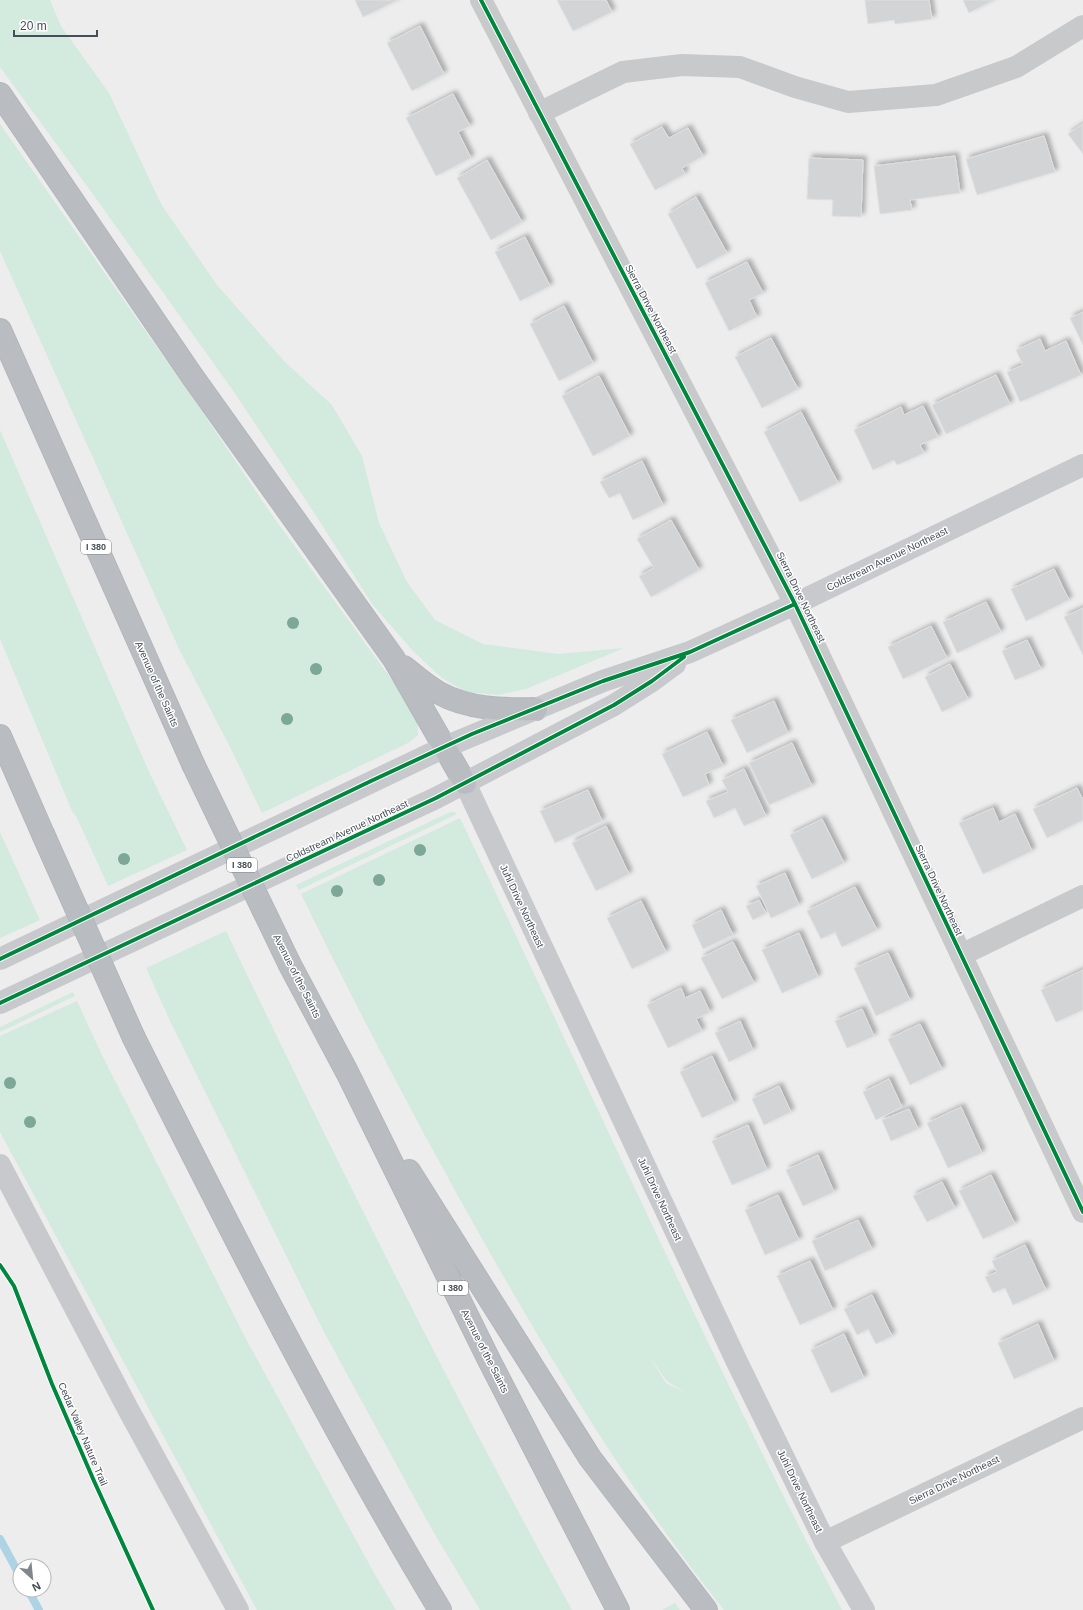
<svg xmlns="http://www.w3.org/2000/svg" width="1083" height="1610" font-family="Helvetica,sans-serif">
  <defs>
    <filter id="shadow"><feDropShadow dx="3.5" dy="-3.5" stdDeviation="2" flood-color="#0004"/></filter>
  </defs>
  <rect width="100%" height="100%" fill="#ededed"/>
  <path fill="#d3eade" fill-rule="evenodd" d="M0,0h50l11,26 48,67 52,111 56,81 68,77 47,43 30,51 17,67 28,59 28,38 48,24 75,10 66,-6 -98,41 -28,6 -32,-3 -24,-14 -29,-27 -41,-47 -57,-90 -81,-122 -147,-206 -87,-119z
    M0,124l201,286 71,105 133,183 12,21 1,16 -8,7 -148,71 -32,-66 -51,-98 -179,-398z
    M0,430l150,344 37,76 -79,36 -31,-68 -5,-7 -72,-172z
    M450,812h4l3,2 -158,76 -3,-5z
    M460,818c127,264 246,532 382,792h-118c-91,-114 -166,-238 -238,-364 -65,-115 -127,-233 -185,-352zM648,1355l19,26 19,12 -20,-10z
    M0,832l40,88 -40,18z
    M226,931c110,229 223,457 346,679h-92l-50,-84 -105,-192 -155,-313 -24,-53z
    M73,992l2,4 -75,36v-5z
    M77,1001l24,52 144,284 129,236 22,37h-139l-257,-478v-96z
    M675,1603l5,7h-18z"/>
  <g fill="none" stroke-linecap="round" stroke-linejoin="round">
    <path stroke="#acd4e4" stroke-width="8" d="M0,1539l20,37
      M28,1590l11,20"/>
  </g>
  <path fill="#d3d4d6" stroke="#dedfe0" filter="url(#shadow)" d="M355,0h43l-35,17z
    M557,0h49l6,12 -39,19z
    M865,0h64l3,19 -37,5 -1,-4 -26,4z
    M963,0h31l-25,13z
    M420,26l24,48 -32,17 -25,-48z
    M453,94l17,32 -12,6 13,26 -35,18 -30,-58z
    M1083,124v30l-15,-20z
    M662,127l7,11 19,-10 15,28 -21,12 3,6 -30,16 -25,-46z
    M1044,136l11,36 -78,23 -11,-36z
    M955,156l5,37 -50,7 2,10 -32,4 -6,-48z
    M809,158l54,2 -2,57 -29,-1 1,-16 -26,-1z
    M487,160l35,62 -31,18 -34,-62z
    M696,197l31,56 -30,16 -29,-55z
    M525,237l25,49 -30,15 -25,-49z
    M747,262l16,31 -14,7 8,17 -28,14 -24,-48z
    M564,306l29,57 -34,18 -29,-57z
    M1083,312v33l-13,-27z
    M771,338l27,51 -36,19 -27,-51z
    M1040,339l5,12 21,-10 15,34 -61,27 -13,-30 16,-7 -7,-15z
    M996,375l14,29 -64,30 -14,-29z
    M599,376l31,60 -37,20 -31,-60z
    M923,406l15,31 -18,8 4,8 -27,12 -3,-5 -21,10 -19,-40 47,-23 3,8z
    M801,412l37,71 -38,19 -36,-70z
    M642,461l21,44 -30,15 -13,-27 -11,5 -9,-16z
    M671,520l28,50 -48,27 -12,-21 15,-8 -17,-29z
    M1054,569l15,31 -43,21 -15,-32z
    M986,602l15,30 -44,21 -14,-31z
    M1083,608v47l-19,-38z
    M931,626l16,32 -44,21 -15,-32z
    M1027,640l14,29 -26,11 -13,-29z
    M950,664l18,35 -26,13 -17,-35z
    M774,701l14,32 -41,20 -16,-33z
    M707,732l16,34 -18,8 4,11 -26,12 -21,-43z
    M792,743l20,43 -43,19 -20,-42z
    M744,769l22,47 -22,10 -9,-18 -21,10 -8,-17 22,-9 -6,-12z
    M1077,788l6,12v20l-36,18 -14,-29z
    M588,790l14,31 -47,22 -15,-32z
    M993,808l6,14 16,-8 17,37 -49,23 -24,-51z
    M822,819l22,44 -32,16 -22,-44z
    M606,826l23,48 -33,17 -24,-48z
    M785,873l14,32 -28,13 -15,-32z
    M855,887l22,43 -35,17 -7,-15 -14,7 -14,-28z
    M759,900l7,13 -13,7 -7,-14z
    M641,901l25,51 -34,17 -25,-51z
    M721,910l12,25 -30,14 -11,-24z
    M799,933l19,44 -36,16 -20,-43z
    M733,942l21,41 -32,16 -21,-41z
    M888,953l22,47 -34,16 -22,-48z
    M1083,970v40l-27,12 -15,-32z
    M681,988l4,10 15,-7 10,21 -14,7 6,12 -34,17 -21,-43z
    M862,1009l12,27 -27,12 -12,-27z
    M740,1021l13,29 -24,12 -14,-29z
    M920,1024l22,45 -32,16 -22,-46z
    M712,1056l22,47 -32,15 -22,-46z
    M889,1079l13,28 -26,13 -13,-28z
    M779,1086l12,26 -27,13 -12,-26z
    M961,1107l21,46 -34,15 -21,-45z
    M909,1109l9,20 -27,12 -9,-21z
    M748,1125l19,45 -35,15 -20,-44z
    M818,1155l16,37 -31,14 -17,-36z
    M991,1175l24,49 -32,15 -24,-48z
    M942,1182l13,26 -28,14 -14,-26z
    M778,1195l21,45 -34,15 -20,-45z
    M858,1220l14,29 -47,22 -13,-30z
    M1025,1245l21,45 -33,15 -8,-17 -12,5 -8,-16 12,-5 -5,-11z
    M810,1261l23,49 -33,15 -23,-49z
    M872,1295l20,41 -16,8 -8,-15 -11,6 -13,-26z
    M1038,1324l16,37 -40,18 -16,-36z
    M844,1334l20,44 -33,15 -20,-43z"/>
  <g fill="none" stroke-linecap="round" stroke-linejoin="round">
    <defs>
      <path id="highway" d="M0,94l192,282 202,283 71,124
        M0,330l193,434
        M404,667c11,9 22,19 35,26 29,16 64,17 97,16
        M0,736l43,98
        M290,965l57,107 143,290 128,248
        M134,1038c97,193 194,386 306,572
        M409,1171l181,287 116,152"/>
    </defs>
    <use href="#highway" stroke="#b3b6bb" stroke-width="24"/>
    <path stroke="#c8c9cb" stroke-width="22" d="M481,0l314,604 288,608
      M539,113l84,-41 59,-7 58,2 55,20 53,15 88,-7 80,-28 67,-41
      M961,955l122,-59
      M825,1542l258,-124"/>
    <path stroke="#c8c9cd" stroke-width="22" d="M465,783l272,579 88,180 39,68
      M0,959l445,-212 158,-66 87,-29 105,-48 288,-139
      M0,1003l436,-205 178,-93 38,-24 23,-17
      M0,1165l128,244 110,201"/>
    <use href="#highway" stroke="#b9bdc2" stroke-width="22"/>
    <defs>
      <path id="highway-bridge" d="M193,764l97,201
        M43,834l91,204"/>
    </defs>
    <use href="#highway-bridge" stroke="#b3b6bb" stroke-width="24" stroke-linecap="butt"/>
    <use href="#highway-bridge" stroke="#b9bdc2" stroke-width="22"/>
    <defs>
      <path id="cycleway" d="M481,0l314,604 288,608
        M0,959l371,-178 101,-47 131,-53 87,-29 105,-48
        M0,1003l436,-205 178,-93 38,-24 32,-24
        M0,1265l14,21 38,98 42,97 59,129"/>
    </defs>
    <use href="#cycleway" stroke="#fff" stroke-width="6"/>
    <use href="#cycleway" stroke="#00873e" stroke-width="4"/>
  </g>
  <g fill="#7da796">
    <circle cx="293" cy="623" r="6"/>
    <circle cx="316" cy="669" r="6"/>
    <circle cx="287" cy="719" r="6"/>
    <circle cx="420" cy="850" r="6"/>
    <circle cx="124" cy="859" r="6"/>
    <circle cx="379" cy="880" r="6"/>
    <circle cx="337" cy="891" r="6"/>
    <circle cx="10" cy="1083" r="6"/>
    <circle cx="30" cy="1122" r="6"/>
  </g>
  <g text-anchor="middle" dominant-baseline="central" stroke-width="3" stroke-linejoin="round" paint-order="stroke">
    <g fill="#fff" stroke="#7e8389" stroke-width="1">
      <rect x="81" y="540" width="30" height="14" rx="3"/>
      <rect x="227" y="858" width="30" height="14" rx="3"/>
      <rect x="438" y="1281" width="30" height="14" rx="3"/>
    </g>
    <g font-size="9" font-weight="bold" fill="#464e57">
      <text x="96" y="547">I 380</text>
      <text x="242" y="865">I 380</text>
      <text x="453" y="1288">I 380</text>
    </g>
    <g font-size="10" fill="#464e57" stroke="#fff">
      <text transform="translate(651 309) rotate(62)">Sierra Drive Northeast</text>
      <text transform="translate(887 559) rotate(-26)">Coldstream Avenue Northeast</text>
      <text transform="translate(801 597) rotate(64)">Sierra Drive Northeast</text>
      <text transform="translate(157 684) rotate(66)">Avenue of the Saints</text>
      <text transform="translate(347 831) rotate(-25)">Coldstream Avenue Northeast</text>
      <text transform="translate(939 890) rotate(65)">Sierra Drive Northeast</text>
      <text transform="translate(522 906) rotate(65)">Juhl Drive Northeast</text>
      <text transform="translate(297 976) rotate(63)">Avenue of the Saints</text>
      <text transform="translate(660 1199) rotate(65)">Juhl Drive Northeast</text>
      <text transform="translate(485 1351) rotate(63)">Avenue of the Saints</text>
      <text transform="translate(83 1434) rotate(67)">Cedar Valley Nature Trail</text>
      <text transform="translate(954 1480) rotate(-26)">Sierra Drive Northeast</text>
      <text transform="translate(800 1491) rotate(64)">Juhl Drive Northeast</text>
    </g>
  </g>
  <g transform="translate(32 1578) rotate(153)"><circle r="19" fill="#ffffff" stroke="#b5b8bc"/>
  <path d="M0-3L7 15L0 10L-7 15Z" fill="#80868c"/>
  <text y="-6" font-size="11" font-weight="bold" text-anchor="middle" fill="#464e57">N</text>
  </g>
  <path d="M14 30v6h83v-6" fill="none" stroke="#464e57" stroke-width="2"/>
  <text x="20" y="30" font-size="12" fill="#464e57" stroke="#ffffff" stroke-width="3" paint-order="stroke">20 m</text>
</svg>
